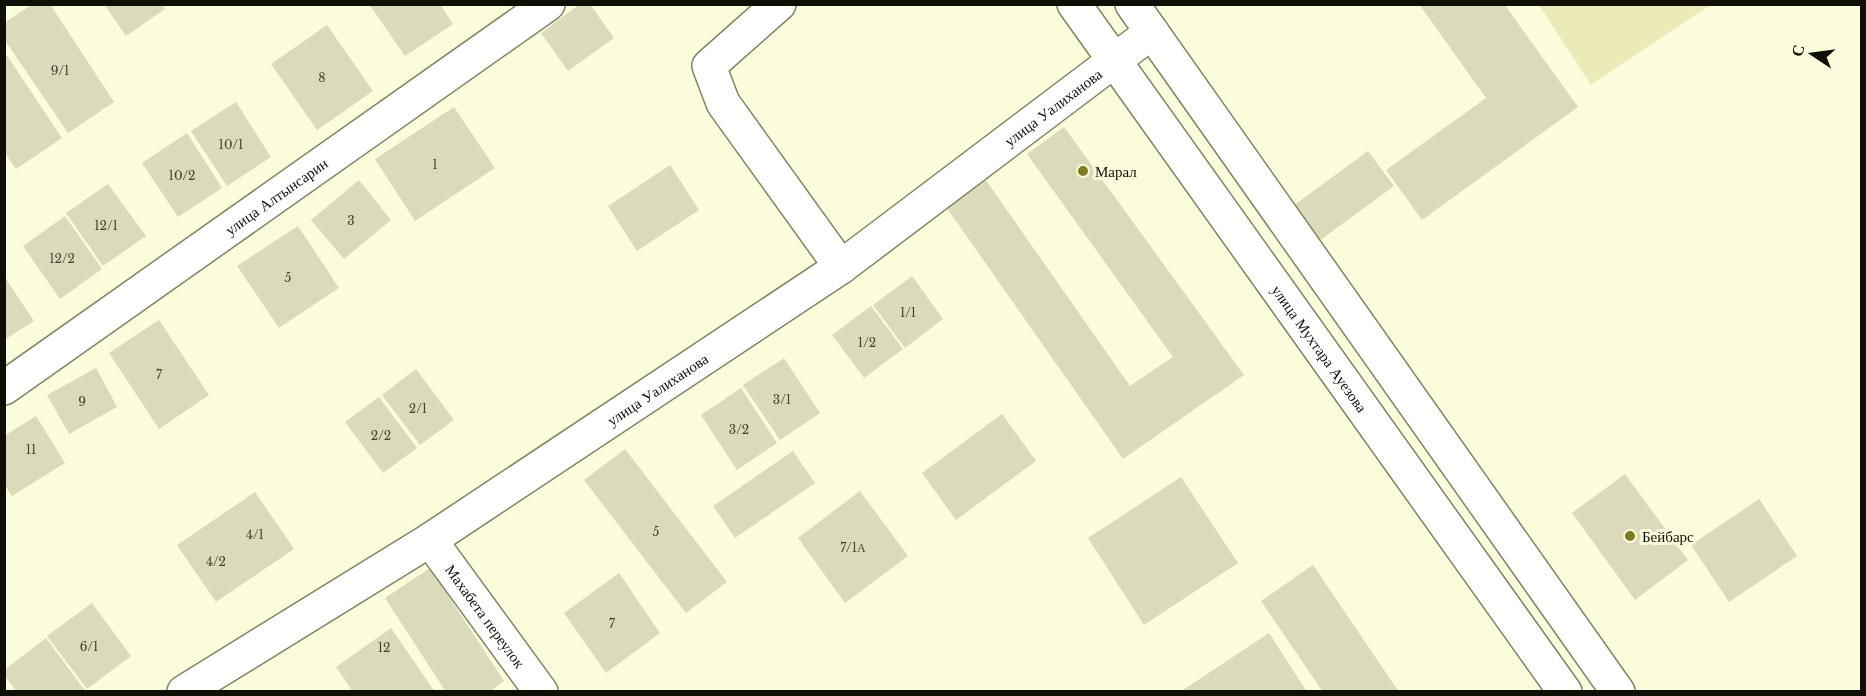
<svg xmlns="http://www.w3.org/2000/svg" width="1866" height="696" font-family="'Libre Baskerville',serif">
  <rect width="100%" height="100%" fill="#fbfcdc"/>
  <path fill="#ebebb8" d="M1539,5h172l-120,80z"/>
  <path fill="#dbdbbc" d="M33,4h17l64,98 -46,31 -64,-94v-16z
    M104,4h57l4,5 -39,27z
    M369,4h71l13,20 -48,32z
    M580,4h10l24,34 -46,33 -27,-38z
    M1419,4h85l74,103 -156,113 -36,-50 100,-72z
    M327,25l46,66 -56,39 -46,-66z
    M4,51l58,87 -46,31 -12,-17z
    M236,102l35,55 -44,29 -36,-55z
    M454,107l41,61 -80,53 -40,-62z
    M1064,127l180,248 -121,84 -179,-255 39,-28 147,210 43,-29 -146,-203z
    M187,133l35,55 -44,29 -36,-54z
    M1368,151l26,35 -75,55 -26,-35z
    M670,165l29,45 -62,41 -29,-45z
    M359,180l32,40 -47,39 -33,-39z
    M108,184l38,52 -43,30 -37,-53z
    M65,216l37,53 -42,30 -37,-53z
    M298,226l41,62 -60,40 -42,-62z
    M4,276l30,45 -30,19z
    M912,276l31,43 -38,29 -32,-43z
    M871,306l32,43 -39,29 -32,-43z
    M159,320l50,75 -50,34 -50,-76z
    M784,358l36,55 -40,27 -37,-55z
    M96,368l21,39 -48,27 -22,-39z
    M416,369l38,51 -34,25 -38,-50z
    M741,388l36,55 -40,27 -36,-55z
    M379,397l38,51 -34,25 -38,-51z
    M1002,414l34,47 -80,59 -34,-47z
    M36,416l29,47 -53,33 -8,-12v-48z
    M625,449l102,133 -41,31 -102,-133z
    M793,451l22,32 -80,55 -22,-32z
    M1625,474l63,86 -53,40 -63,-87z
    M1181,477l57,86 -94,62 -56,-87z
    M860,491l48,65 -63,47 -47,-65z
    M255,492l39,57 -78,53 -39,-57z
    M1759,499l38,57 -68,46 -38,-57z
    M1313,565l86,127h-76l-62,-91z
    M430,568l74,113 -15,11h-43l-61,-94z
    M619,573l41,60 -54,40 -42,-60z
    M92,603l39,53 -44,33 -40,-53z
    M391,628l44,64h-82l-17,-25z
    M1269,633l38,59h-127z
    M46,638l40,54h-69l-13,-17v-5z"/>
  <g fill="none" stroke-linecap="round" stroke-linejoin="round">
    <defs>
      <g id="minor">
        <path d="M779,4l-70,62 14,37 118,164"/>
        <path id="s1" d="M4,388l544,-384"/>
        <path id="s2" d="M430,540l111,152"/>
        <path id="s3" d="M184,692l246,-152 411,-273 311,-235"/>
      </g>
      <g id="major">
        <path id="s4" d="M1074,4l491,688"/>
        <path d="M1132,4l486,688"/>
      </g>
    </defs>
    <use href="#minor" stroke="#828265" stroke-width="36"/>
    <use href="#major" stroke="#828265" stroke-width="36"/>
    <use href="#minor" stroke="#fff" stroke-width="33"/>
    <use href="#major" stroke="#fff" stroke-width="33"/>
  </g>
  <g fill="#7e7b21" stroke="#fbfcdc" stroke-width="2">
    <circle cx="1083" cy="171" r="6"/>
    <circle cx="1630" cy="536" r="6"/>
  </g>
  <g text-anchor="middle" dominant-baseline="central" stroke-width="6" stroke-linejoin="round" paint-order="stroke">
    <g font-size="12" fill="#424233">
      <text x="60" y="70">9/1</text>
      <text x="322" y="77">8</text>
      <text x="231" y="144">10/1</text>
      <text x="435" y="164">1</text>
      <text x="182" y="175">10/2</text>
      <text x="351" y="220">3</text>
      <text x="106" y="225">12/1</text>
      <text x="62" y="258">12/2</text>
      <text x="288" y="277">5</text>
      <text x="908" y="312">1/1</text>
      <text x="867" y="342">1/2</text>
      <text x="159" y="374">7</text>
      <text x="782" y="399">3/1</text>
      <text x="82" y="401">9</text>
      <text x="418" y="408">2/1</text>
      <text x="739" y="429">3/2</text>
      <text x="381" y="435">2/2</text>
      <text x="31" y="449">11</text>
      <text x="656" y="531">5</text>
      <text x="255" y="534">4/1</text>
      <text x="853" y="547">7/1А</text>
      <text x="216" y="561">4/2</text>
      <text x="612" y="623">7</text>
      <text x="89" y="646">6/1</text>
      <text x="384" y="647">12</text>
    </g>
    <g font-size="15" fill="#0f0f05" stroke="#fbfcdc">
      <text stroke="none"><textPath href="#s3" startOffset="1048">улица Уалиханова</textPath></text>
      <text stroke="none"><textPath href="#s1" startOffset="333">улица Алтынсарин</textPath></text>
      <text stroke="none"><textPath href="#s4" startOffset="423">улица Мухтара Ауезова</textPath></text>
      <text stroke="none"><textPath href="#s3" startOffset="562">улица Уалиханова</textPath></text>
      <text stroke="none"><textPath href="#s2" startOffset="94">Махабета переулок</textPath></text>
    </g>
    <g font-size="15" fill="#0f0f05" stroke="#fbfcdc" text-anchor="start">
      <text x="1095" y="171">Марал</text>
      <text x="1642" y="536">Бейбарс</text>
    </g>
  </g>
  <rect width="1866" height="696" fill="none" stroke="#0f0f05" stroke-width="12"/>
  <g transform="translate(1812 54) rotate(283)" stroke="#fbfcdc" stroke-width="4.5" paint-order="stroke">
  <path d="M0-4.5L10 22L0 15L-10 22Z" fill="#0f0f05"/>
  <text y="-9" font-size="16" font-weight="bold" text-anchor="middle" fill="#0f0f05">С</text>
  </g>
</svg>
